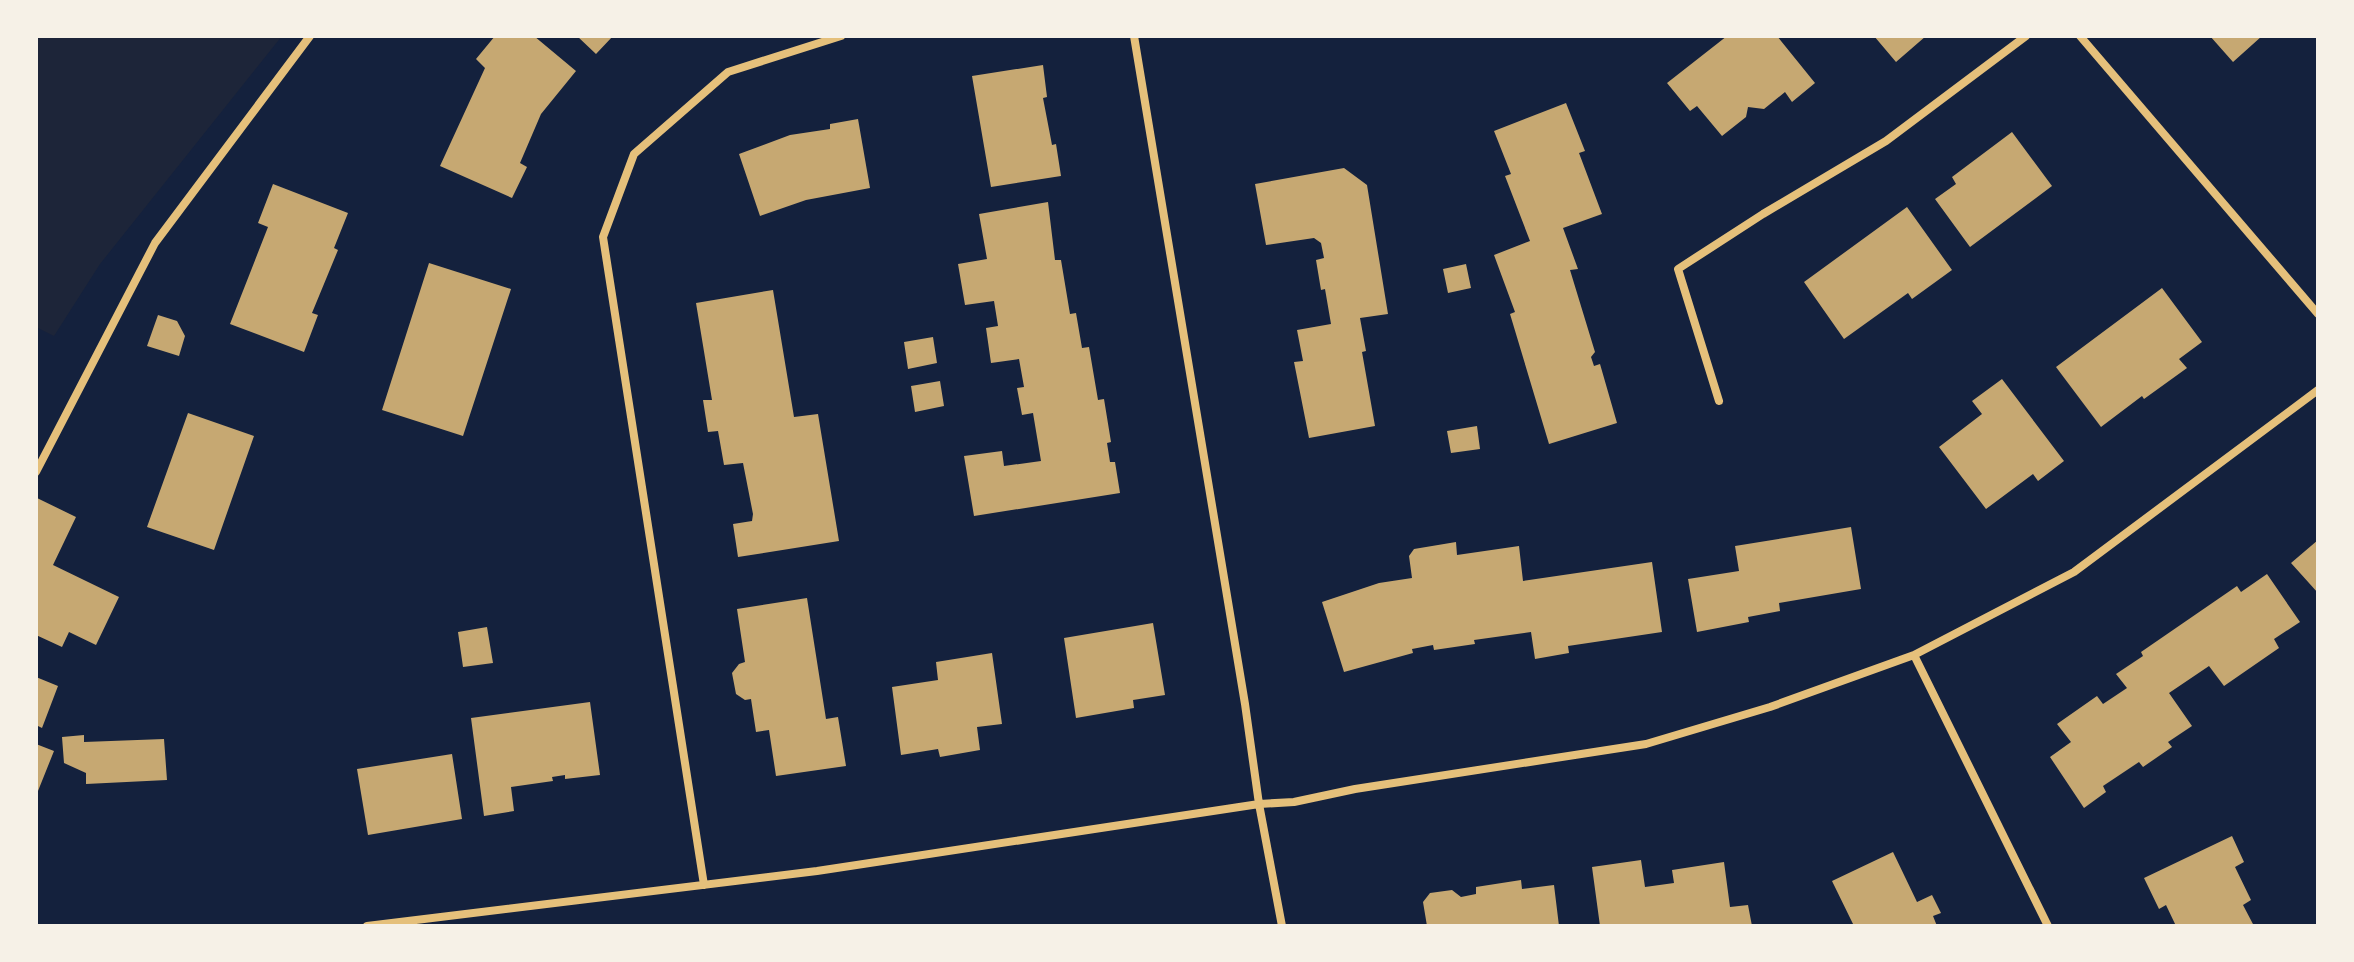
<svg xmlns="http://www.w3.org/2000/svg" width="2354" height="962" font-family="Literata,serif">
  <rect width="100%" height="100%" fill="#14213d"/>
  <path fill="#1d2539" d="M36,36h246l-182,228 -46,72 -18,-9z"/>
  <path fill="#c6a872" d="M495,36h39l42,35 -35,43 -21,49 7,4 -15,31 -72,-32 45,-98 -9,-9z
    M577,36h36l-17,18z
    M1727,36h50l38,47 -23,19 -7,-10 -21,17 -16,-2 -2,10 -24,19 -25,-30 -7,5 -23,-28z
    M1874,36h52l-30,26z
    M2210,36h52l-29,26z
    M1043,65l4,32 -4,1 9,47 4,-1 5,32 -70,11 -19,-111z
    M1566,103l19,48 -6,2 23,61 -39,14 15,41 -8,1 25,82 -4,5 3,9 6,-2 17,59 -68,21 -39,-130 5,-2 -21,-57 36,-14 -25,-65 6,-2 -17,-43z
    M858,119l12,69 -64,12 -46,16 -21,-62 51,-19 40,-6v-5z
    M2012,132l40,54 -82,61 -35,-48 21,-15 -4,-7z
    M1344,168l23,17 21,129 -28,4 6,33 -4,1 13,74 -66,12 -15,-76 9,-1 -6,-31 34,-6 -6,-35 -4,1 -5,-30 8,-2 -3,-15 -7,-5 -48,7 -11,-61z
    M273,184l75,29 -14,35 4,2 -26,63 6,2 -14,37 -74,-28 38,-97 -10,-4z
    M1048,202l7,58h6l9,54 6,-1 6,35 7,-1 9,53 6,-1 7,43 -4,1 3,19h5l5,31 -146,23 -10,-60 38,-5 2,15 37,-5 -8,-48 -11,2 -5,-27 7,-1 -5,-28 -28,4 -5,-35 12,-2 -4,-25 -29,4 -7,-41 29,-5 -8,-45z
    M1907,207l45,63 -40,29 -4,-6 -64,46 -40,-57z
    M429,263l82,26 -48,147 -81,-26z
    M1466,264l5,24 -23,5 -5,-24z
    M2162,288l40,54 -23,17 8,9 -43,31 -2,-3 -41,31 -45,-60z
    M773,290l21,127 24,-3 21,127 -101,16 -5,-33 19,-3 1,-7 -10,-51 -19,2 -6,-34 -10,1 -5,-32h9l-16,-97z
    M158,315l19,6 8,15 -6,20 -32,-10z
    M933,337l4,26 -29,6 -4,-27z
    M2002,379l62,82 -26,20 -5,-7 -47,35 -47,-62 43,-33 -10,-13z
    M940,381l4,25 -29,6 -4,-26z
    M188,413l66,23 -40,114 -67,-23z
    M1477,426l3,23 -29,4 -4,-22z
    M37,498l39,19 -23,48 66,32 -23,48 -27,-13 -7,15 -26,-12z
    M1851,527l10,62 -82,14 1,8 -32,6 1,5 -52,10 -9,-53 51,-8 -4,-25z
    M2318,540v53l-27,-30z
    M1456,542l1,13 62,-9 4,35 129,-19 10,70 -94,14 1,7 -34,6 -4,-27 -57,8 1,4 -41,6 -1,-5 -21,4 1,4 -69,19 -22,-70 57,-19 33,-5 -3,-22 5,-7z
    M2267,574l33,48 -26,17 5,9 -55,38 -15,-20 -40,27 23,33 -24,16 4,5 -29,20 -4,-5 -36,24 3,6 -22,16 -34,-51 21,-15 -14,-18 40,-28 6,8 24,-16 -11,-14 27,-18 -2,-4 96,-66 4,6z
    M807,598l19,121 12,-2 8,49 -70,10 -7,-46 -13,2 -5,-33 -6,1 -9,-6 -4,-21 7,-9 6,-2 -8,-53z
    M1153,623l12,72 -32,5 1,8 -58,10 -12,-80z
    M487,627l6,36 -30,4 -5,-35z
    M992,653l10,71 -25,3 3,23 -40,7 -2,-8 -37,6 -9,-68 46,-7 -2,-18z
    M36,677l22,9 -16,42 -6,-3z
    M590,702l10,73 -35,4v-4l-13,2 1,4 -42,6 3,24 -30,5 -13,-98z
    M84,735v7l80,-3 3,41 -81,4v-11l-22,-10 -2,-26z
    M36,744l18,7 -18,45z
    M452,754l10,65 -94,16 -11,-66z
    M2232,836l12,26 -9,5 16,33 -8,5 11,21h-78l-10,-21 -7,4 -15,-31z
    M1893,852l24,50 15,-7 9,18 -8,3 4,10h-83l-22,-45z
    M1641,860l4,27 29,-4 -2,-13 52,-8 6,45 18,-2 4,21h-152l-8,-59z
    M1521,880l1,9 32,-4 5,41h-132l-4,-24 7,-9 22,-3 9,7 15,-3v-7z"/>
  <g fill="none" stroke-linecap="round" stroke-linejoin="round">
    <path stroke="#e5c07b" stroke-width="8" d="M1134,36l111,668 14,100 23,122
      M2080,36l238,278
      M1719,401l-41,-132 85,-55 123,-73 140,-105
      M36,472l119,-229 155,-207
      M1914,655l134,271
      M704,885l-101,-648 31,-83 94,-82 113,-36
      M367,926l450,-55 442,-67 35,-2 61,-13 291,-45 124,-37 144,-52 160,-83 244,-182"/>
  </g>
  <rect width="2354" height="962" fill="none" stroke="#f6f1e7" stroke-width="76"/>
</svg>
